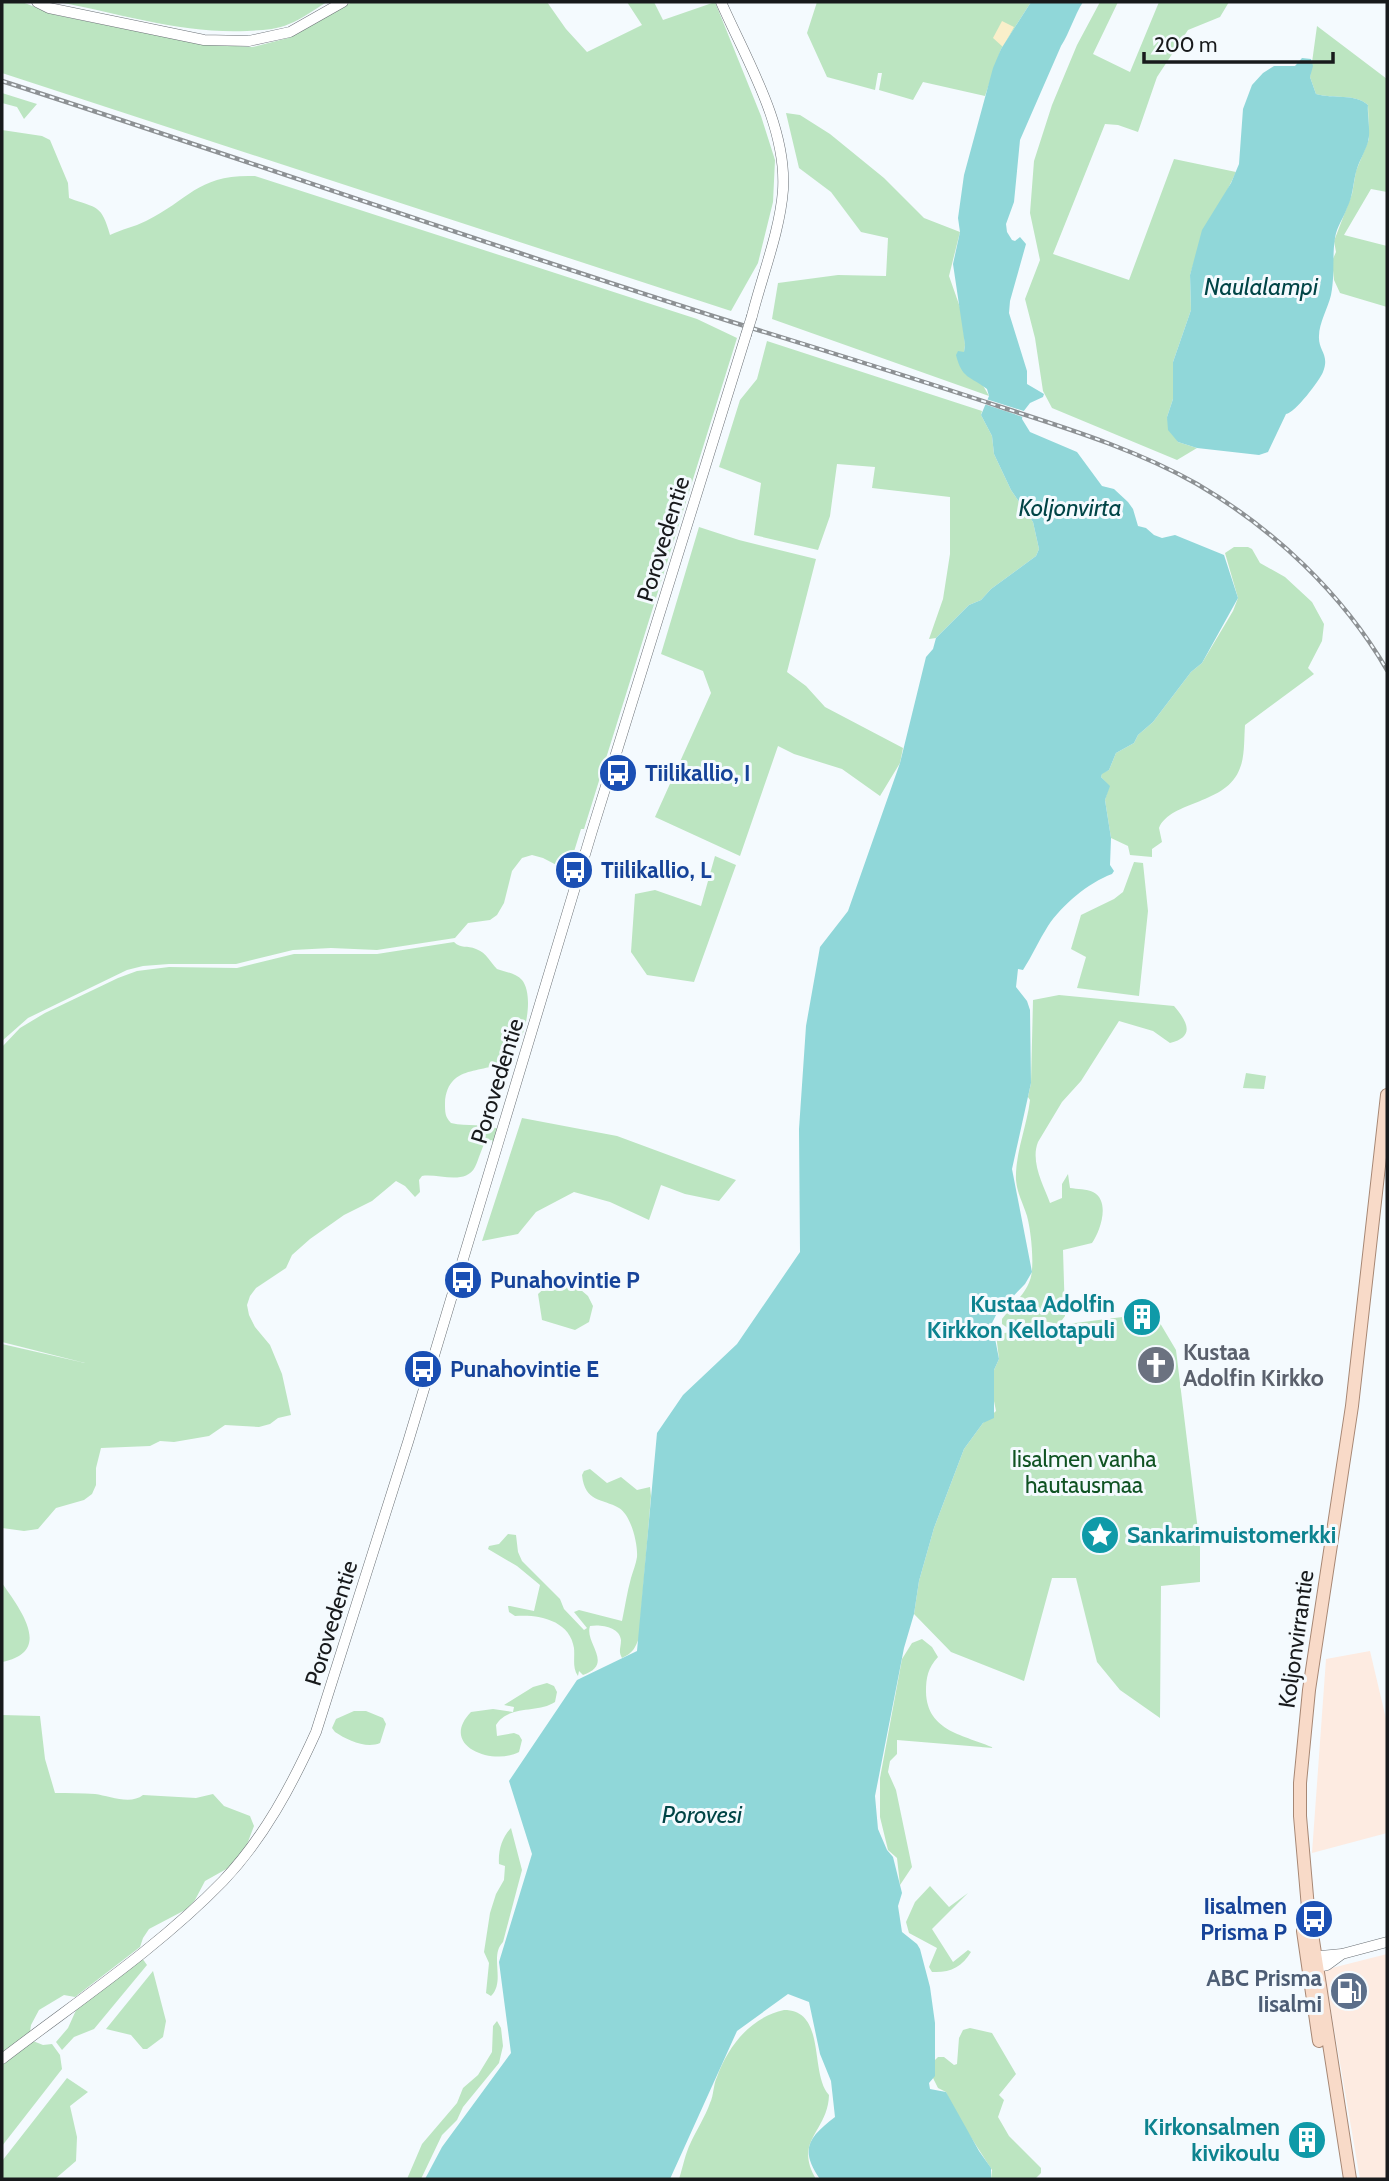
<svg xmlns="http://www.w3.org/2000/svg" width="1389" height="2181" font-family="Cabin,sans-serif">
  <rect width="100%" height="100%" fill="#f4fafe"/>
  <path fill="#fdebe1" d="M1370,1651l17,72v110l-75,20 14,-194z
    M1387,1954v225h-27l-36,-209z"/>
  <path fill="#bce5c1" d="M2,2h20l34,13 144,29 53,3 35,-9 64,-36h195l19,27 21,23 55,-27 -15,-23h27l9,18 52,-18 46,114 14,44 -2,42 -15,61 -27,48 -729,-238z
    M59,2h268c-12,7 -25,17 -38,22 -13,6 -28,6 -42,7 -64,3 -126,-17 -188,-29z
    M817,2h214l-30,47 -16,47 -62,-14 -10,18 -34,-10 3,-17h-4l-3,17 -48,-13 -20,-44z
    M1100,2h18l-25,52 37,18 29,-70h70l-9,15 -32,13 -31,47 -19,55 -20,-7 -13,-1 -52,130 76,26 45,-121 62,13 -39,81 -7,22 1,35 -18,52v37l-6,18 11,25 19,6 -20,12 -125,-52 -9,-17 -8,-53 -10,-39 15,-39 -10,-47 4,-52 18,-56 25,-60z
    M1317,26l70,53v113l-16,-3 -27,46 43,11v61l-47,-14 -6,-13 -2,-19 4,-9 -2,-11 18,-47 4,-23 13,-32 -1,-34c-13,-12 -36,-6 -52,-11l-6,-17z
    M2,93l35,11 -13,15 -7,-12 -15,-4z
    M786,113l14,2 30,19 54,44 40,40 36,14 -11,44 13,37 3,32 -1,7 25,44 -217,-77 6,-36 60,-8 48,1 2,-38 -27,-6 -30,-40 -32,-24z
    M2,130l40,6 8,4 18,43 1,15c29,11 32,6 41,37 12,-6 24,-8 36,-14 44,-22 52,-47 109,-45l442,143 40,19 -153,491h-3l-13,42 -25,-13 -11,-3 -10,3 -10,13 -8,32 -7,12 -7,5 -22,3 -13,15 -78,12 -46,-2 -38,2 -57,14h-67l-26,2 -16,4 -99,48 -26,23z
    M767,341l215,70 -1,4 11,21 2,18 17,36 22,32 6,27 -3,7 -45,33 -10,11 -12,5 -33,33 -7,1 14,-40 7,-45v-57l-78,-9 3,-21 -38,-3 -7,52 -12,34 -64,-15 7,-52 -42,-16 21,-67 17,-21z
    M699,527l40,13 77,19 -29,113 19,14 19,21 78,41 -3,15 -20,33 -38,-27 -48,-15 -16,-8 -38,110 -85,-39 56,-124 -8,-22 -42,-17z
    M1234,547h14l4,2 8,14 25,14 27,25 12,22 -2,17 -14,27 6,6 -69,51c-1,13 0,31 -5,43 -13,37 -69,32 -81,60l3,14 -10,7v8l-22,-2 -2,-9 -17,-8 -6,-38 4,-14 -8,-9 1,-4 7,-3 7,-17 18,-10 4,-8 15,-13 38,-50 11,-9 31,-52 5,-13 -13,-45z
    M715,856l21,9 -42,117 -47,-7 -16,-23 4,-58 20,-4 46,16z
    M1134,862l9,1 5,48 -9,85 -62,-8 9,-31 -15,-8 10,-34 33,-16 9,-7z
    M454,942c7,7 13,3 22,7 11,4 14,13 21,20 8,3 19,4 25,11 13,16 3,63 -12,77 -21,20 -62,3 -65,46 0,9 0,14 6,20 17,4 32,0 48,6l-5,18 -2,-7 -6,1c-5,8 -7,18 -11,26 -10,19 -37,6 -53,9l-3,4 1,12 -5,5 -10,-11 -9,-5 -24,20 -28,14 -34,24 -18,16 -6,13 -30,20 -6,8 -3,9 2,10 6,12 15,18 12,29 9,41 -13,3 -8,6 -11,3 -34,-2 -16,11 -35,6 -14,-1 -10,5 -49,2 -5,20v17l-4,9 -8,6 -28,8 -18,21 -14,2 -22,-3v-184l83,19 -83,-21v-295l18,-19 25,-15 73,-35 19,-7 32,-4 68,1 57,-14h83z
    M1059,995l115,11c13,15 22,31 -4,37l-17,-12 -34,-10 -38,60 -19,21 -24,40c-8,20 6,44 12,61l12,-5v-14l6,-10 2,14c7,1 17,1 23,4 18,9 7,40 -1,51l-29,7 2,66 -6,8c-17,-3 -26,-6 -39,6l134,-17 22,37 24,197v35l-39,4 -1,132 -40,-28 -23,-28 -21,-84h-24l-28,103 -73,-29 -37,-38 5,-33 15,-53 30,-79 19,-26 13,-12 -3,-15 1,-26 5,-11 -3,-25 23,-3 -10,-2 -7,-5v-5c9,-13 23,-24 28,-39 5,-13 1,-50 -3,-64 -4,-13 -10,-23 -11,-36 -1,-27 11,-54 14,-80l-2,-3 3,-14 2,-83z
    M1246,1073l20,3 -2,13 -21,-1z
    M522,1118l95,18 119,44 -17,21 -34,-7 -24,-9 -12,35 -39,-18 -36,-10 -38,20 -18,22 -36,7z
    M561,1273l27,23 5,10 -4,16 -14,8 -33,-10 -4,-26z
    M590,1469l17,14 14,-6 16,13 13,-3 1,9 -12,142c-4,10 -6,15 -17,20 -4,-7 -1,-10 -1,-18 -1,-13 -21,-16 -31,-14 -6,17 25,38 -7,49l-4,-4 -1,5c-6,-9 -3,-17 -4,-28 -4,-28 -36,-34 -59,-32l-6,-4 -1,-6h2l24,5 6,-26 -23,-19 -29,-17 1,-3 10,-2 9,-10 8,1 2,17 4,9 38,38 4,10 20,21 3,-2 -13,-16 5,-2 43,11c3,-14 5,-29 9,-43 2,-7 5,-14 6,-21 1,-13 -6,-42 -18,-49 -17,-10 -34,-5 -37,-33l2,-4z
    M2,1583c18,26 52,69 0,79z
    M922,1639l10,8 6,10c-10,11 -12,20 -12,35 1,40 39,43 68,56l-97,-8v14l-7,7 -2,11 8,18 16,77 -12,18 -3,-27 -9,-8 -8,-33v-39l22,-119 10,-16z
    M547,1683l7,3 3,6 -2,10c-18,12 -46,2 -59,23l1,11 17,-3 5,2 3,5 -3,12c-26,14 -81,-6 -48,-40l22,-3 20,3 1,-5 -10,-2 29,-18z
    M354,1711h12l17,7 3,6 -6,19c-14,6 -33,-3 -45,-11l-3,-4 4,-9z
    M2,1715l38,1 5,43 10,34c13,0 27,0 40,1 14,2 36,11 48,1l53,3 17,-4 11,12 26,10 4,10 -8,21 -16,20 -25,14 -10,19 -8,9 -38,20 -6,9 -3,9 -65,50 -11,-2 -25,15 -8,15 -1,7 -28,21z
    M511,1828l11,42 -19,72c-14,14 3,39 -12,54l-5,-3 3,-30 -5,-11 6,-39 6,-19 8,-14 1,-14 -6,-2c-1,-13 3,-27 12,-36z
    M930,1886l19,21 19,-14 -36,36 21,33 15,-12 3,2c-9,15 -21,21 -39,20l-3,-5 8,-19 -28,-15 -3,-11 9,-20z
    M142,1958l5,7 -53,64 -20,8 -12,13 -6,-8 12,-14 9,-20z
    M153,1971l13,50 -3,16 -16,12h-4l-12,-14 -25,-6z
    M784,2010c43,0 25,63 45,85 -1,37 -36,45 -13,84h-137c4,-12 6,-25 12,-37 6,-13 14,-25 19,-39 4,-8 3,-18 7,-26 11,-31 34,-60 67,-67z
    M497,2021l4,7 2,18 -4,17 -36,44 -6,13 -15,15 -21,44h-14l15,-35 35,-41 6,-15 15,-13 14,-23 1,-26z
    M970,2028l22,5 24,41 -17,21 5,5 -6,17 11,19 32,32v5l-6,6h-44l1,-9 -38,-59 -8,-19 -8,-4 -5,-10 1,-17 4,-4h6l10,8 3,-1 2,-26 4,-8z
    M33,2041l10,4 9,-1 8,11 2,14 -60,77v-81z
    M67,2078l21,14 -18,14 7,31 -1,24 -21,18h-53v-18z"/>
  <path fill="#f9efca" d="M1002,21l12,6 -11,20 -10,-9z"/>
  <path fill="#90d7d9" d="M1031,2h52c-9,14 -13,30 -22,44l-41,94 -6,62 -8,22 1,8 5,8 3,1 5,-4 6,7 -16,57 -1,12 18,58v13l17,10 -1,3 -13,6 -7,9 -1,7 8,13 47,20 25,34 12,3 14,13 5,7 5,17 8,2 8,7 8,3 13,-3 49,20 14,43 -36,65 -11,9 -38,50 -15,13 -4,8 -18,10 -7,17 -7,4 -1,3 9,9 -5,14 6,38 -1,27 4,6 -2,3c-24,9 -50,31 -64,52 -9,14 -16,30 -25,44l-5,-1 -2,18 11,14 3,9 1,73 -19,86 20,103 -7,12 -28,29 -5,10 7,36 -5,11v48l-11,5 -19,26 -30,79 -15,53 -5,33 -10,34 -29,148 3,33 9,21 6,7 9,36 -4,13 4,26 15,12 3,5 10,38 5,36v53l-6,7 1,6 16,3 33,59 12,17v11h-171c-21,-30 -11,-42 15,-62l-4,-36 -11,-27 -11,-52 -21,-8 -51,37 -67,148h-245l17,-32 69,-94 -12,-91 33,-108 -23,-73 68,-101 60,-29 20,-218 26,-38 54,-51 63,-92 -1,-123 7,-103 14,-79 28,-36 52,-148 26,-106 7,-8 3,-11 33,-33 12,-5 10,-11 45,-33 3,-7 -6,-27 -22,-32 -17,-36 -2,-18 -11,-21 8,-19 -2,-7c-17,-13 -25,-10 -31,-34l2,-4 6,1 1,-7 -12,-81 7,-32 -2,-14 6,-43 29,-107 8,-19z
    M1302,58l9,1 2,7 -3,11 6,17c17,5 39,-1 52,11 -1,11 3,26 0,37 -3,10 -9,19 -12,30 -3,12 -3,24 -9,36 -4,11 -10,18 -12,30 -3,18 0,38 -4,57 -3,13 -12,28 -12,41 -1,15 11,18 4,36 -3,8 -28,41 -37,42l-18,38 -9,3 -62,-7 -19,-6 -10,-12 -1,-13 6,-18v-37l18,-52 -1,-35 12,-45 29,-47 8,-19 4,-55 9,-24 11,-12 11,-7h21z"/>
  <path fill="#f4fafe" d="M986,399l41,13 -1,6 -42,-14z"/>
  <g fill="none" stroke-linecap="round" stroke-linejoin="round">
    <defs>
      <path id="minor" d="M37,2l12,6 155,32 45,1 41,-9 53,-30
        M721,2c25,57 66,124 62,188 -3,41 -21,86 -31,126
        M1310,1957l32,-3 45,-12
        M1312,1968l15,-3 15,-11
        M2,2059c74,-57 155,-110 221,-178 41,-43 69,-96 93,-149l92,-290 184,-611 154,-496"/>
      <path id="major" d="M1303,1931l16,110
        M1350,2179l-42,-271 -8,-92v-33l9,-93 43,-284 35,-311"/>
    </defs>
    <use href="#minor" stroke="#6b7176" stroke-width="11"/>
    <use href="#major" stroke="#a78774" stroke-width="14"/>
    <use href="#minor" stroke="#fff" stroke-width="10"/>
    <use href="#major" stroke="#f8dac8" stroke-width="12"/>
    <defs>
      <path id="rail" d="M2,81c244,79 486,164 730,241 91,28 182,56 272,86 65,21 133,42 193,76 77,45 145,109 190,186"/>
    </defs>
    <use href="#rail" stroke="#8d9194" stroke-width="4.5"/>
    <use href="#rail" stroke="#f4fafe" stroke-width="2" stroke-dasharray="5" stroke-linecap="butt"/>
    <defs>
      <path id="minor-bridge" d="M746,335l6,-19"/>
    </defs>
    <use href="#minor-bridge" stroke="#6b7176" stroke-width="11" stroke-linecap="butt"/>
    <use href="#minor-bridge" stroke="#fff" stroke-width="10"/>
  </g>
  <defs>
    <symbol id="bus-disc" viewBox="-11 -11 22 22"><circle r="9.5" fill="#1a4fb4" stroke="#f4fafe"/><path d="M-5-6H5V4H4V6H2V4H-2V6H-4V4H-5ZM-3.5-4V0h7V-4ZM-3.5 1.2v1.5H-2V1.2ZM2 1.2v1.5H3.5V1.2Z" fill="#fff"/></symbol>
    <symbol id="building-disc" viewBox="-11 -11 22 22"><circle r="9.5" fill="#0f9aa8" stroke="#f4fafe"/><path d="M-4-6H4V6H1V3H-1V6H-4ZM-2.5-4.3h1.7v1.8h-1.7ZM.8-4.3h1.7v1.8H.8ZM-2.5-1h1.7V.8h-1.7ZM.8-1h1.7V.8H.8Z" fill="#fff"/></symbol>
    <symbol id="church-disc" viewBox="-11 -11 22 22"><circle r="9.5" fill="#6b7280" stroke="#f4fafe"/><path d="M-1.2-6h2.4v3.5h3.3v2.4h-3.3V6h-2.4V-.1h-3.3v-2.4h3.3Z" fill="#fff"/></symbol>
    <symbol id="sight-disc" viewBox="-11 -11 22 22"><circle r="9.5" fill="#0f9aa8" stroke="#f4fafe"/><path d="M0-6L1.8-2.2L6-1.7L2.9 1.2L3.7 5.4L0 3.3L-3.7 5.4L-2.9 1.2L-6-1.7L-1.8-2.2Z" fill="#fff"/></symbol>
    <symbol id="fuel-disc" viewBox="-11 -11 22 22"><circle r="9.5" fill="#5c6f8a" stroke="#f4fafe"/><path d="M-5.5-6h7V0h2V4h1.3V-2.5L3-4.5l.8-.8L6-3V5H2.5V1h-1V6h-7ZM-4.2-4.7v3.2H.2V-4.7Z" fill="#fff"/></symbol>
  </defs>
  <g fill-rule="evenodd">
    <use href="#bus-disc" x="596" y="751" width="44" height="44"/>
    <use href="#bus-disc" x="552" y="848" width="44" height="44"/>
    <use href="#bus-disc" x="441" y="1258" width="44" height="44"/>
    <use href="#building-disc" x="1120" y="1295" width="44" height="44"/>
    <use href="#church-disc" x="1134" y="1343" width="44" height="44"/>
    <use href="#bus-disc" x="401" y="1347" width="44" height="44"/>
    <use href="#sight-disc" x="1078" y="1513" width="44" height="44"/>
    <use href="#bus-disc" x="1292" y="1897" width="44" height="44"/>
    <use href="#fuel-disc" x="1327" y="1969" width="44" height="44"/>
    <use href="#building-disc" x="1285" y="2118" width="44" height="44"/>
  </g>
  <g text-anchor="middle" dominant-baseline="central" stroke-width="6" stroke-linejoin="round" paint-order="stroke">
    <g font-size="23" fill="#181a1c" stroke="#f4fafe">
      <text transform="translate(663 539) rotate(-73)">Porovedentie</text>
      <text transform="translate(497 1081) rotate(-73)">Porovedentie</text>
      <text transform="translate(331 1623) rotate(-73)">Porovedentie</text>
      <text transform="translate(1296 1639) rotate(-82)">Koljonvirrantie</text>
    </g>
    <g font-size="23" font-weight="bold" fill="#164399" stroke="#f4fafe" text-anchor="start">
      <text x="645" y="773">Tiilikallio, I</text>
      <text x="601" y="870">Tiilikallio, L</text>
      <text x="490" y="1280">Punahovintie P</text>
      <text x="450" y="1369">Punahovintie E</text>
      <text x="1287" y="1906" text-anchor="end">Iisalmen<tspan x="1287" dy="26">Prisma P</tspan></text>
    </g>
    <g font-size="23" font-weight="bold" fill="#0d838f" stroke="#f4fafe" text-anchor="end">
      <text x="1115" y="1304">Kustaa Adolfin<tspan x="1115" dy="26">Kirkkon Kellotapuli</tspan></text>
      <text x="1127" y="1535" text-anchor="start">Sankarimuistomerkki</text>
      <text x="1280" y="2127">Kirkonsalmen<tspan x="1280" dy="26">kivikoulu</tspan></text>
    </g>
    <g font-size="23" font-weight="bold" fill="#5b616d" stroke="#f4fafe" text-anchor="start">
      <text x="1183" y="1352">Kustaa<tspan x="1183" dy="26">Adolfin Kirkko</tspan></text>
    </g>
    <g font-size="23" fill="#105323" stroke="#f4fafe">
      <text x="1084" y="1459">Iisalmen vanha<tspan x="1084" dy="26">hautausmaa</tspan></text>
    </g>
    <g font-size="23" font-weight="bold" fill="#4e5e75" stroke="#f4fafe" text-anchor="end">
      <text x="1322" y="1978">ABC Prisma<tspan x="1322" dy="26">Iisalmi</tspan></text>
    </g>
    <g font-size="24" font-style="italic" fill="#004446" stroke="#f4fafe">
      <text x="1261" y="286">Naulalampi</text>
      <text x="1070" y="507">Koljonvirta</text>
      <text x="702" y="1814">Porovesi</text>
    </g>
  </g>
  <rect width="1389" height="2181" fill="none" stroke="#181a1c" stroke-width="7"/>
  <path d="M1144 52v10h189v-10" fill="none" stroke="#181a1c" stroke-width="3.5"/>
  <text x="1154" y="52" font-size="21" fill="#181a1c" stroke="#f4fafe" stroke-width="5" paint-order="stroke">200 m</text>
</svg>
